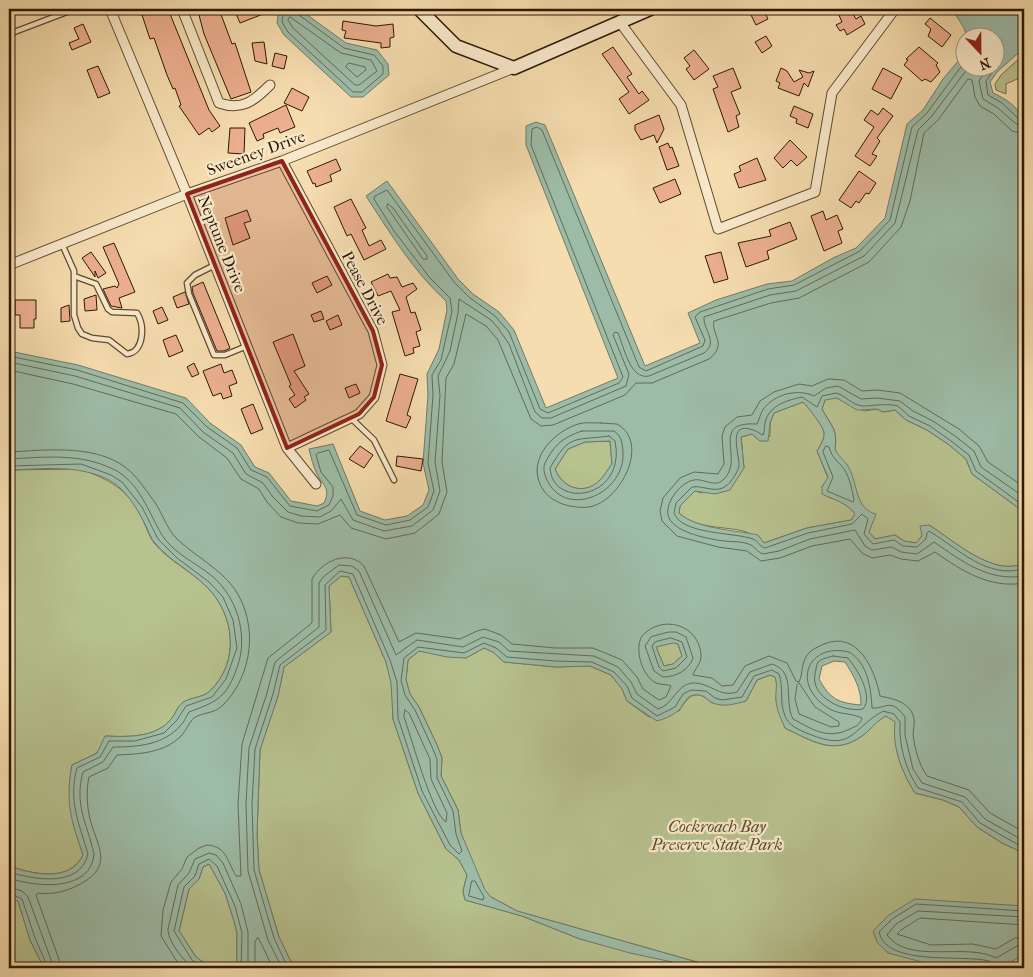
<svg xmlns="http://www.w3.org/2000/svg" width="1033" height="977" font-family="'IM FELL French Canon',serif">
  <rect width="100%" height="100%" fill="#f6ddaf"/>
  <filter id="stains"><feTurbulence type="fractalNoise" baseFrequency=".004" numOctaves="4"/><feColorMatrix values="0 0 0 0 .2 0 0 0 0 .09 0 0 0 0 .02 0 0 0 .5 -.17"/></filter>
  <radialGradient id="worn" r=".72"><stop offset=".6" stop-color="#630" stop-opacity="0"/><stop offset="1" stop-color="#630" stop-opacity=".3"/></radialGradient>
  <path fill="#b7c28f" stroke="#726e49" d="M1024,54v22l-18,8v10l-10,-4 -1,-6 6,-9z
    M830,398h7l27,13 13,-2 6,3 12,-2 11,10 21,10 21,14 18,15 6,15 52,38v51c-30,15 -71,-23 -95,-38l-12,18 -13,-2 -9,-6 -20,4 -6,-7 3,-10 -12,-19 -13,-38 -7,-5 -5,-11c3,-21 -4,-23 -13,-40l3,-9z
    M803,402c5,5 19,22 21,30 1,6 -4,14 -7,19l11,27 -6,9 6,10c11,3 20,8 27,17l-4,6 -44,8 -43,15c-6,-4 -14,-10 -21,-12 -20,-5 -48,-2 -64,-18l1,-7 15,-15 7,2 42,-25 -3,-31 11,-3 8,7 10,-5v-13l4,-10z
    M610,441l2,23c-4,5 -8,12 -12,17 -17,15 -37,7 -45,-12l13,-20 17,-7z
    M81,469c28,11 46,19 60,47 4,8 8,20 13,27 15,18 37,28 53,44 28,28 33,75 3,104 -7,7 -20,6 -28,12 -5,4 -6,10 -10,15 -15,20 -44,19 -66,18l-9,17 -25,12c-6,31 1,60 11,90 -14,28 -50,19 -74,11v-396z
    M341,576l8,1 37,85 6,21 1,36 25,74 28,56 13,11 8,15 -4,16 2,9 57,16 58,23 97,24 12,5h-395l-15,-31 -20,-67 -2,-36 3,-85 18,-53 6,-29 47,-35 -2,-46z
    M673,642l5,2 4,12 -9,8 -9,2 -8,-19z
    M484,648l9,4 11,10 52,5 34,-1 21,9 11,14 5,12 22,16 30,-6c10,-16 17,-23 33,-8l34,-2 11,-21 13,-5 5,2 3,10 -2,12 9,29c27,13 49,28 77,8 9,-7 14,-15 24,-20l10,6c-4,26 6,50 19,71l28,7 16,7 18,20 25,16 22,10v115h-306l-201,-57 -26,-14 -7,-7 -8,-16 -15,-41 -3,-23 -17,-34 1,-18 -5,-13 -18,-38 -9,-13 -4,-14 2,-20 11,-9 47,7z
    M209,864l16,29 9,28 3,12v35h-26l-15,-11 -17,-26 10,-42 10,-10 4,-12z
    M9,897l9,4 12,39 14,28h-35z"/>
  <path fill="#9dbca8" stroke="#707b66" fill-rule="evenodd" d="M279,9h20l47,34 31,7 11,14 1,11 -26,22h-12l-67,-62 -7,-12z
    M955,9h69v39l-27,24 -7,10 3,11c13,6 26,14 31,29v390l-52,-38 -6,-15 -18,-15 -21,-14 -21,-10 -11,-10 -12,2 -6,-3 -20,1 -20,-12 -12,2 -3,9c9,18 16,19 13,40 4,9 11,12 14,19 9,17 6,41 27,46l-7,18 6,7 20,-4 9,6 12,2 6,-7 -2,-10 9,-1c24,15 65,53 95,38v290l-22,-10 -25,-16 -18,-20 -16,-7 -28,-7c-13,-21 -23,-45 -20,-71l-9,-6c-10,5 -15,14 -24,20 -28,20 -50,5 -77,-8 -4,-9 -8,-17 -9,-27 -1,-9 2,-15 -1,-24l-5,-2 -13,5 -11,21c-10,3 -25,7 -35,1 -6,-4 -8,-8 -17,-7 -9,1 -10,11 -16,16 -6,5 -14,8 -21,10l-30,-20 -5,-12 -11,-14 -21,-9 -34,1 -52,-5 -11,-10 -9,-4 -18,10 -19,-1 -28,-6 -11,9 -2,20 4,14 9,13 18,38 5,13 -1,18 17,34 3,23 24,57 6,7 26,14 201,57h-29l-12,-5 -47,-10 -50,-14 -58,-23 -57,-16 -2,-9 4,-16 -8,-15 -13,-11 -28,-56 -25,-74 -2,-36 -5,-21 -37,-85 -8,-1 -12,10 2,46 -47,35 -6,29 -18,54 -3,84 2,36 20,67 15,31h-57v-35l-3,-12 -9,-28 -16,-29 -6,3 -4,12 -10,10 -10,42 17,26 15,11h-167l-14,-28 -12,-39 -9,-4v-31c23,8 61,17 74,-11 -12,-35 -18,-53 -11,-90l25,-12 8,-17c23,1 52,2 67,-18 4,-5 5,-11 10,-15 8,-6 21,-5 28,-12 30,-29 25,-76 -3,-104 -16,-16 -37,-26 -52,-44 -4,-4 -6,-11 -9,-17 -8,-16 -20,-37 -37,-46 -31,-16 -67,-11 -100,-10v-119l69,14 108,33 24,25 31,22 14,22 14,6 22,28 26,5 7,-3c7,-15 -1,-17 -7,-29 -4,-8 -6,-17 -8,-25l24,-5 27,67 25,9 22,-4 16,-11 6,-15 -6,-27 5,-68 -1,-21 12,-25 8,-39 -1,-9c-32,-29 -56,-68 -80,-105l21,-15 71,98 15,15 26,18 15,18 32,78 72,-30 -92,-233v-19l10,-4 9,3 100,241 55,-23 -12,-30 28,-13 51,-16 25,-3 41,-23 23,-10 29,-30 22,-94 16,-14 20,-31 22,-26 1,15h30v-30l-29,-1 -3,-9 -10,-16zM803,402c5,5 19,23 21,30 1,7 -4,14 -7,19l11,26 -6,10v7c12,6 24,8 33,20l-4,6 -44,8 -43,15 -6,-8c-22,-5 -62,-6 -79,-22l1,-7 15,-15 20,3 15,-4 14,-22 -3,-31 11,-3 8,7h8l2,-18 4,-10zM610,441l2,23c-4,5 -8,12 -12,16 -16,16 -38,8 -45,-11l13,-20 17,-7zM673,643l5,1 4,12 -9,8 -9,2 -8,-19zM834,661l11,1c9,14 16,26 16,43 -23,-2 -31,-6 -42,-26l3,-13z
    M915,899l109,7v48l-23,14h-4l-26,-6 -42,2 -41,-11 -11,-11 -4,-11 16,-16z"/>
  <g fill="none" stroke-linecap="round" stroke-linejoin="round">
    <path stroke="#646a56" stroke-width="1" d="M284,9l-2,13 6,10 65,60h9l21,-18v-8l-9,-11 -30,-7 -45,-33 -2,-6
      M290,17l51,36 30,7 6,11 -18,14h-4l-62,-57 -5,-8z
      M349,63l16,4 1,3 -9,7 -11,-10z
      M987,68l-8,13 4,18 15,9 18,16 8,3
      M995,68l-9,13 2,14 14,8 17,16 5,1
      M388,204l5,4 34,48v3h-4l-36,-52z
      M9,356l68,14 106,33 24,24 30,21 14,22 16,7 23,29 27,5 12,-6 4,-9v-9l-12,-15 -5,-17 2,-2 11,-3 28,65 29,10 24,-5 18,-13 6,-16 -6,-28 5,-68 -1,-20 9,-15 11,-49 -2,-13 -20,-20 -36,-47 -20,-32 1,-3 12,-6 67,92 16,16 25,18 14,16 31,77 8,4 71,-30 4,-6 -92,-232 1,-16 5,-2 5,3 97,237 7,4 57,-25 2,-6 -10,-23 5,-5 68,-23 26,-4 66,-34 30,-31 22,-93 15,-14 39,-53
      M9,362l66,14 105,32 23,24 30,21 13,21 17,9 10,14 15,15 13,4 19,1 11,-6 10,-12 12,21 31,11 28,-5 21,-16 7,-19 -5,-29 5,-67 -2,-19 12,-25 8,-38 1,-14 32,21 7,8 11,16 26,68 7,6h9l75,-32 3,-12 -16,-39 2,-3 3,1c6,14 12,47 31,43l55,-23c15,-11 -1,-23 0,-36l66,-22 26,-4 68,-35 31,-33 23,-93 13,-13 37,-49
      M9,370l64,14 103,30 23,23 28,21 14,21 18,10 8,13 14,15 17,6 20,1 22,-9 11,13 35,11 29,-6 24,-19 8,-22 -5,-30 4,-84 8,-14 12,-50 20,12 12,14 33,79 10,7 12,-1 72,-30 11,-12h16l57,-24c19,-15 2,-24 5,-38l57,-18 28,-5 70,-36 32,-35 9,-26 14,-68 14,-13 30,-41 4,1 3,17 5,9 14,8 18,17 12,3
      M601,423l16,1c34,19 3,78 -28,83 -6,1 -13,0 -19,-1 -10,-2 -20,-7 -26,-15 -20,-28 7,-58 34,-67 7,-2 16,-1 23,-1z
      M582,431h32c8,5 9,15 9,24 0,40 -59,65 -77,23 -2,-6 -3,-10 -1,-15 10,-19 17,-25 37,-32z
      M609,436l6,5c12,58 -62,69 -65,27 20,-35 24,-27 59,-32z
      M826,446l3,1c3,11 9,14 15,22 6,9 8,21 10,31l-1,2 -26,-11 6,-14 -10,-25z
      M9,452c38,-2 93,-9 123,21 7,7 13,16 19,24 11,13 14,30 26,42 18,17 42,29 57,49 25,36 19,88 -12,118 -8,8 -20,6 -28,12 -5,4 -8,13 -13,18 -17,17 -41,18 -64,19l-9,13 -19,9c-3,13 -2,30 1,42 7,27 24,46 -8,64 -13,8 -29,12 -44,10l-2,2 26,73
      M9,459c36,-2 71,-6 104,10 27,13 35,43 49,66 11,18 34,28 50,41 25,21 36,58 26,89 -11,32 -19,36 -49,47 -3,4 -4,9 -8,13 -17,20 -43,22 -68,22l-10,15 -20,10c-9,33 4,51 11,82 -3,39 -60,33 -85,24
      M9,466l72,-2 30,11 11,7 20,25 16,32 19,19 32,24 14,15 10,23 4,28 -11,31 -14,18 -26,9 -9,14 -13,13 -29,8h-26l-9,16 -23,11c-9,33 2,55 11,86 -8,35 -56,25 -79,18
      M1024,487l-36,-25 -9,-16 -20,-17 -59,-36 -23,-3 -15,1 -18,-11 -16,-1 -16,7 -13,-2 -25,8 -14,9 -8,14 -15,2 -12,10 -3,9 2,28 -6,10 -24,-2 -14,6 -17,20 -3,13 2,10 15,15 41,11 29,4 14,10 19,-3 32,-12 38,-7 12,14 10,5 18,-3 11,4 17,2 17,-9c27,19 55,37 89,31
      M1024,497l-43,-30 -7,-16 -19,-15 -22,-15 -20,-10 -13,-10 -23,-3 -16,1 -23,-13 -12,2 -12,8c-15,-7 -36,-3 -48,10 -5,4 -6,12 -9,18 -49,-3 -11,35 -34,56 -8,8 -20,-2 -29,0 -14,2 -31,25 -25,38 7,15 40,21 55,23 8,1 19,0 27,4 4,2 6,7 12,9l16,-3 31,-12 45,-9 10,16 7,4 20,-3 9,5 16,2 17,-12c28,19 54,40 90,34
      M1024,506l-48,-35 -7,-16 -18,-14 -21,-15 -21,-10 -11,-10c-12,-3 -24,0 -36,0 -10,-1 -17,-11 -26,-13l-14,3 -5,11 -15,-10c-14,3 -31,8 -36,22 -2,6 -1,11 -3,16 -3,-1 -6,-4 -10,-5 -27,-10 -13,26 -14,36 -1,5 -8,17 -13,20 -10,8 -23,-1 -34,1l-16,16 -2,10c8,22 60,19 79,26 5,2 6,7 12,9l43,-15 44,-9 10,-10 6,5 -4,15 9,10 21,-4 9,6 14,1 9,-8 1,-6 2,-2c30,18 57,48 95,38
      M669,632h7l10,5 7,21c-4,12 -17,19 -30,19l-9,-6 -9,-25 6,-9z
      M671,638l11,4 5,15 -11,11 -13,3 -4,-4 -7,-21 3,-4z
      M833,656l15,2c9,11 26,38 15,51 -19,4 -53,-12 -48,-35 1,-3 1,-9 3,-12 3,-3 11,-5 15,-6z
      M799,683l16,24 24,15v4l-8,1 -32,-13 -4,-15 2,-14z
      M405,710l4,3 21,46 1,20 16,34 -1,9c-14,-8 -35,-86 -42,-105z
      M472,881h3l9,16 -1,3 -14,-4z
      M9,887l13,4 6,6 26,71
      M9,893l13,6 13,39 13,30
      M1024,917l-106,-6 -22,13 -9,11c21,30 80,7 109,23l21,-12 7,-2
      M1024,925l-104,-7 -19,12 -4,4 34,11 42,-1 23,5 19,-11 9,-1
      M181,968l-20,-32 2,-26 8,-28 11,-13 5,-12 12,-9 8,-3c20,1 21,18 29,31h5l-3,-72 4,-60 26,-86 44,-35v-44c10,-18 36,-30 52,-13l35,76 17,-9 44,6 17,-8 8,-2 16,6 11,9 43,4h38l29,12 15,17 6,12 16,11 7,-3 5,-11c-4,-2 -10,-1 -15,-3 -14,-7 -22,-34 -14,-47 20,-22 56,-12 59,18 1,9 -6,14 -8,21l19,3 10,8 11,-1 12,-19 24,-10 18,7 9,18 3,1c4,-8 2,-20 9,-28 4,-5 10,-7 16,-10 34,-14 51,26 56,52 14,3 31,6 34,23 1,5 -1,11 -1,16 2,14 6,30 14,41l42,14 21,23 34,19
      M193,968c-10,-8 -25,-26 -25,-39l10,-44 11,-12 6,-14 14,-6 7,2 7,8 18,41 7,28v36
      M203,968l-11,-8 -18,-29 10,-44 11,-11 4,-12 10,-5 8,7 18,40 7,27 -1,35
      M255,968v-26l3,-5 15,31
      M282,968l-14,-28 -20,-69 -2,-67 3,-56 18,-55 8,-31 44,-35v-44l4,-6 16,-12 13,1 7,5 37,84 21,-15 46,7 20,-10 16,5 10,9 85,5 24,11 13,15 6,12 21,15c15,-4 18,-24 34,-26 18,-1 27,15 45,9l13,-20 22,-8c25,8 11,36 21,55 22,12 36,21 59,9 5,-2 9,-5 10,-10 -16,-7 -25,-1 -42,-16 -27,-25 -8,-59 29,-50 19,11 22,37 23,56 15,1 18,-11 33,9v18l8,34 9,14 43,14 20,22 39,22
      M288,968l-14,-30 -20,-68 -2,-66 3,-55 18,-55 7,-29 46,-35 -1,-45 15,-14 13,3 37,86 7,22 1,36 24,73 28,54 9,9 3,-3 -6,-17 -3,-23 -16,-33v-19l-5,-12 -17,-37 -10,-15 -4,-14 3,-23 14,-11 46,6 20,-10 12,5 11,9 48,4 37,1 22,10 13,14 5,12 25,18 18,-9 8,-13 8,-4 15,1 9,7 7,2 20,-3 12,-21 18,-6 7,4c5,14 0,28 6,42 4,10 14,14 24,18 44,18 41,-4 74,-23l11,3 6,8c-1,24 5,46 18,66l44,14 18,21 44,25
      M992,968l-3,-7c-26,-7 -103,6 -110,-29l13,-13 24,-15 108,7"/>
  </g>
  <path fill="#edaf8f" stroke="#2c1903" d="M140,9h28l41,101 11,16 -8,6 -3,-4 -10,7 -20,-29 2,-1 -6,-17 -2,1 -6,-14 -13,-37 -4,1z
    M203,9h16l13,35 3,-1 16,49 -20,7 -27,-65 -5,-19 5,-2z
    M234,9h42l-36,14z
    M748,9h15l5,10 -12,6z
    M846,9h4l6,10 5,-3 4,8 -18,11 -3,-6 -4,2 -4,-6 6,-3 -4,-9z
    M930,18l21,17 -9,12 -14,-11 3,-7 -6,-5z
    M343,21l33,5 17,-2 1,13 -4,1v9l-9,1v-5l-37,-5 2,-7 -4,-1z
    M83,24l8,18 -19,8 -3,-7 10,-4 -5,-11z
    M766,36l6,10 -10,7 -7,-11z
    M264,42l3,22 -12,-3 -3,-18z
    M613,47l19,27 -5,3 12,17 3,-3 7,9 -20,14 -10,-15 10,-7 -27,-38z
    M919,47l19,16 -2,2 4,7 -9,10 -6,-3 -3,2 -18,-16 4,-5 -2,-1z
    M694,50l15,19 -15,11 -8,-11 4,-3 -6,-8z
    M275,53l12,3 -3,13 -12,-3z
    M98,66l12,27 -12,5 -11,-28z
    M733,68l8,20 -10,4 9,22 -4,2 3,11 -11,5 -15,-43 5,-2 -5,-11z
    M781,68l6,3 7,11 9,-5 -4,-7 10,3 5,-2 -6,16 -4,-4 -5,13 -21,-8 2,-5 -4,-2z
    M883,68l19,10 -11,21 -19,-10z
    M292,88l17,9 -7,14 -18,-8z
    M286,105l9,22 -15,6 -2,-5 -15,6 1,4 -7,3 -8,-18z
    M794,106l19,8 -5,14 -12,-5 1,-4 -7,-3z
    M883,108l10,8 -16,22 3,3 -8,13 5,2 -7,10 -15,-10 19,-29 -10,-7 7,-10 7,5z
    M659,115l5,14 -7,14 -3,-8 -13,5 -6,-10v-5z
    M230,128h15l-1,26 -16,-1z
    M790,140l17,17 -10,9 -6,-6 -8,8 -9,-10z
    M668,143l2,5 2,-1 7,19 -12,4 -8,-23z
    M757,158l9,22 -27,8 -5,-14 7,-3 -2,-5z
    M336,159l5,11 -11,5 2,6 -16,6 -1,-4 -2,1 -6,-13z
    M859,171l17,12 -7,11 -3,-1 -7,10 -3,-2 -5,7 -12,-8z
    M675,179l6,15 -21,9 -7,-15z
    M351,199l15,29 -4,2 7,16 12,-6 5,9 -22,11 -13,-26 -4,2 -13,-29z
    M247,210l4,11 -7,2 6,15 -17,7 -8,-27z
    M823,211l3,9 11,-5 6,14 -5,2 4,12 -18,8 -13,-35z
    M790,222l7,17 -30,12 2,8 -23,8 -8,-24 33,-7 -2,-6z
    M114,243l21,49 -16,6 3,10 -11,-2 -8,-17 12,-3 2,2 2,-4 -16,-37z
    M91,252l15,21 -8,5 -3,-7v6l-13,-19z
    M721,252l7,27 -14,4 -9,-27z
    M388,274l2,4 7,-1 5,10 11,-4 4,6 -11,8 5,16 4,-1 6,18 -5,2 4,14 -7,2 1,5 -9,3 -13,-44 8,-2 -9,-19 -13,5 -7,-14z
    M327,276l5,9 -15,8 -5,-10z
    M203,282l27,66 -6,3h-7l-24,-58 -1,-6z
    M185,292l4,12 -12,4 -4,-11z
    M96,295l1,15 -12,1 -1,-12z
    M15,300h21v19h-2v9h-14v-13h-5z
    M69,305l1,16 -9,1v-14z
    M162,307l6,13 -10,4 -5,-13z
    M321,311l3,8 -10,3 -3,-7z
    M338,315l4,10 -12,5 -4,-9z
    M293,334l12,32 -11,5 15,23 -5,3 2,3 -11,8 -6,-9 6,-4 -6,-9 2,-1 -18,-43z
    M176,335l7,16 -14,6 -6,-17z
    M194,363l5,11 -7,3 -5,-10z
    M221,364l3,9 8,-3 5,13 -8,3 3,10 -9,3 -2,-6 -8,3 -10,-25z
    M400,374l18,5 -11,36 4,2 -5,11 -20,-7z
    M356,384l4,9 -11,5 -4,-10z
    M253,404l10,25 -12,5 -10,-25z
    M360,446l13,9 -9,13 -15,-9z
    M397,456l26,3 -2,12 -25,-5z"/>
  <g fill="none" stroke-linecap="round" stroke-linejoin="round">
    <defs>
      <path id="lane" d="M9,34l66,-25
        M62,244l12,27v44l4,13 4,6 10,4 17,2 18,14c17,-2 18,-28 10,-41l-25,-1 -4,-3 -12,-25 -22,-8
        M215,265l-20,10 -8,8 2,11 25,61h11l22,-9
        M352,419l22,21 20,40"/>
      <path id="street" d="M110,9l77,185 100,254 29,36
        M182,9l37,94c23,8 35,-2 51,-18
        M619,21l62,84 37,124 97,-37 17,-99 63,-84
        M282,161l91,170 9,34 -8,32 -15,17 -72,34
        M9,265l178,-71 95,-33 232,-93"/>
      <path id="secondary" d="M419,9l37,37 58,22 136,-59"/>
    </defs>
    <use href="#lane" stroke="#5e4a2e" stroke-width="7"/>
    <use href="#street" stroke="#5e4a2e" stroke-width="11"/>
    <use href="#secondary" stroke="#2c1903" stroke-width="15"/>
    <use href="#lane" stroke="#f9e9cb" stroke-width="4.5"/>
    <use href="#street" stroke="#f9e9cb" stroke-width="9"/>
    <use href="#secondary" stroke="#f9e9cb" stroke-width="12"/>
  </g>
  <path fill="#8f2418" fill-opacity="0.2" stroke="#8f2418" stroke-width="4" stroke-linejoin="round" d="M282,161l91,170 9,34 -8,32 -15,17 -72,34 -100,-254z"/>
  <g text-anchor="middle" dominant-baseline="central" stroke-width="4.5" stroke-linejoin="round" paint-order="stroke">
    <g font-size="16" fill="#2c1903" stroke="#f9e9cb">
      <text transform="translate(256 153) rotate(-20)">Sweeney Drive</text>
      <text transform="translate(222 244) rotate(68)">Neptune Drive</text>
      <text transform="translate(365 288) rotate(62)">Pease Drive</text>
    </g>
    <g font-size="16" font-style="italic" fill="#564c2d" stroke="#f9e9cb">
      <text x="717" y="826">Cockroach Bay<tspan x="717" dy="18">Preserve State Park</tspan></text>
    </g>
  </g>
  <rect width="1033" height="977" fill="none" stroke="#f6ddaf" stroke-width="30"/>
  <rect x="10" y="10" width="1013" height="957" fill="none" stroke="#2c1903" stroke-width="2.5"/>
  <rect x="15" y="15" width="1003" height="947" fill="none" stroke="#2c1903"/>
  <g transform="translate(980 52) rotate(158)"><circle r="24" fill="#f9e9cb" stroke="#a7967b"/>
  <path d="M0-4L9 19L0 12L-9 19Z" fill="#8f2418"/>
  <text y="-8" font-size="14" font-weight="bold" text-anchor="middle" fill="#2c1903">N</text>
  </g>
  <rect width="100%" height="100%" filter="url(#stains)"/>
  <rect width="100%" height="100%" fill="url(#worn)"/>
</svg>
